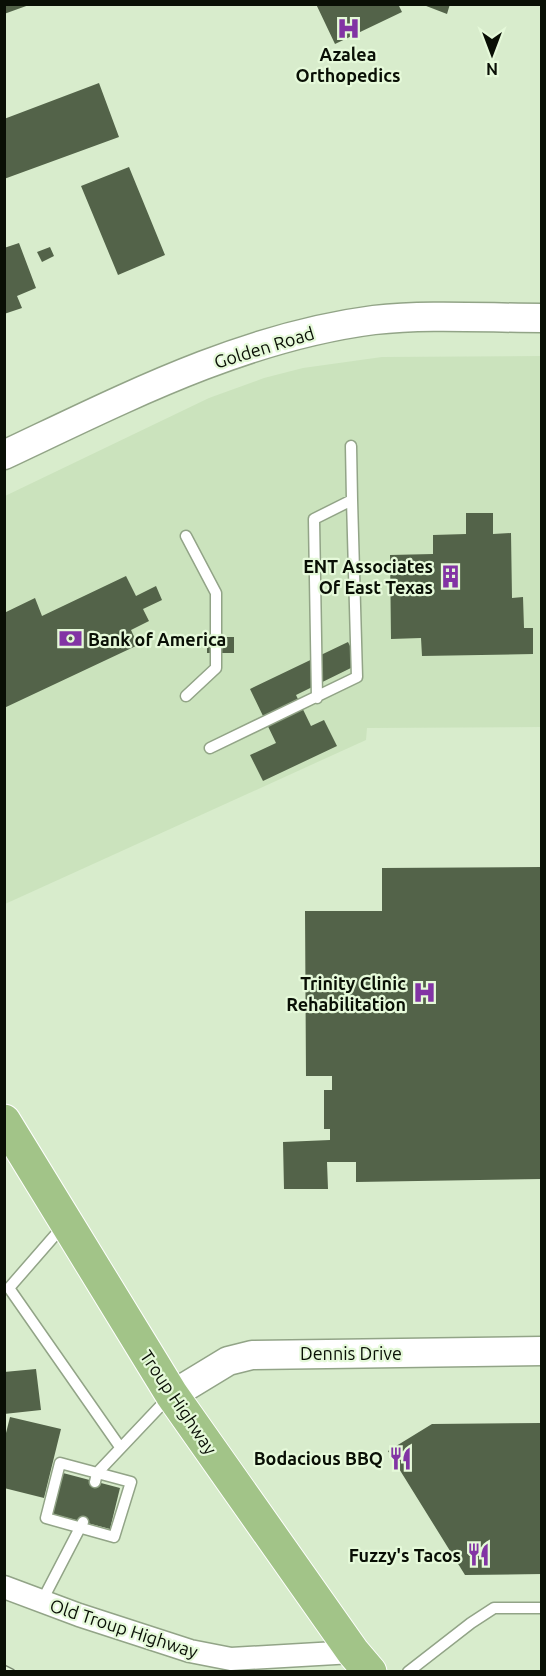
<svg xmlns="http://www.w3.org/2000/svg" width="546" height="1676" font-family="Ubuntu,sans-serif">
  <rect width="100%" height="100%" fill="#d8eccc"/>
  <path fill="#cbe3bd" d="M541,356v371l-174,1 -1,12 -361,164v-408l204,-98 55,-20 39,-10 79,-11z"/>
  <path fill="#536349" d="M4,4h25v1l-25,9z
    M316,4h82l4,8 -67,32z
    M421,4h29l-3,10z
    M99,83l20,54 -115,42v-60z
    M129,167l36,88 -47,20 -37,-89z
    M19,243l17,45 -19,8 5,12 -18,6v-66z
    M50,247l4,9 -12,6 -5,-10z
    M466,513h27v21l18,-1 1,65 11,-1 1,31h9v26l-111,2 -1,-18 -30,1 -1,-84 43,-1v-19l33,-1z
    M126,576l10,20 20,-10 6,14 -19,9 6,12 -18,9 7,15 -134,63v-95l31,-15 7,18z
    M225,637h9v16h-27v-10h19z
    M348,642l11,22 -63,31 15,31 13,-6 13,26 -74,35 -13,-26 26,-12 -26,-54z
    M542,867v312l-186,3v-20h-29l1,27h-44l-1,-47 47,-2v-11h-6v-39h8v-14h-26l-1,-165h77v-43z
    M36,1369l5,41 -37,4v-42z
    M10,1417l51,12 -17,69 -40,-10v-47z
    M542,1423v151l-77,1 -77,-124 44,-27z
    M63,1473l57,15 -10,41 -57,-15z"/>
  <g fill="none" stroke-linecap="round" stroke-linejoin="round">
    <defs>
      <path id="service" d="M186,696l30,-28v-75l-30,-57
        M317,698l-3,-179 38,-19 -1,-54
        M210,748l147,-71 -5,-177
        M63,1226l-54,62 111,159
        M60,1463l71,19 -17,55 -68,-19z
        M95,1482l2,-9 72,-76
        M42,1601l41,-79
        M408,1672l63,-49 23,-15h48"/>
      <path id="minor" d="M4,1587l75,28 111,36 41,8 122,-7"/>
      <path id="tertiary" d="M4,455c119,-56 238,-118 370,-135 55,-6 112,-2 168,-2
        M172,1395l56,-34 24,-6 290,-4"/>
      <path id="primary" d="M4,1121l168,274 181,257 17,20"/>
    </defs>
    <use href="#service" stroke="#92a487" stroke-width="13"/>
    <use href="#minor" stroke="#92a487" stroke-width="25"/>
    <use href="#tertiary" stroke="#92a487" stroke-width="31"/>
    <use href="#primary" stroke="#fff" stroke-width="35"/>
    <use href="#service" stroke="#fff" stroke-width="10"/>
    <use href="#minor" stroke="#fff" stroke-width="22"/>
    <use href="#tertiary" stroke="#fff" stroke-width="28"/>
    <use href="#primary" stroke="#a2c488" stroke-width="33"/>
    <defs>
      <path id="rail" d="M4,1668l8,4"/>
    </defs>
    <use href="#rail" stroke="#76846e" stroke-width="7"/>
    <use href="#rail" stroke="#e5f9d9" stroke-width="4.5" stroke-dasharray="14" stroke-linecap="butt"/>
  </g>
  <defs>
    <symbol id="hospital-bare" viewBox="-9 -9 18 18"><path d="M-5-5h3v3.5h4V-5h3V5h-3V1.5h-4V5h-3Z" fill="#8234a4" stroke="#e5f9d9" stroke-width="2.5" paint-order="stroke"/></symbol>
    <symbol id="building-bare" viewBox="-9 -9 18 18"><path d="M-4-6H4V6H1V3H-1V6H-4ZM-2.5-4.3h1.7v1.8h-1.7ZM.8-4.3h1.7v1.8H.8ZM-2.5-1h1.7V.8h-1.7ZM.8-1h1.7V.8H.8Z" fill="#8234a4" stroke="#e5f9d9" stroke-width="2.5" paint-order="stroke"/></symbol>
    <symbol id="bank-bare" viewBox="-9 -9 18 18"><path d="M-6-4H6V4H-6ZM0-2.3a2.3 2.3 0 1 0 0 4.6a2.3 2.3 0 1 0 0-4.6Z" fill="#8234a4" stroke="#e5f9d9" stroke-width="2.5" paint-order="stroke"/></symbol>
    <symbol id="restaurant-bare" viewBox="-9 -9 18 18"><path d="M-5-6h1v4h1v-4h1v4h1v-4h1v5L-1.5 .5V6h-2V.5L-5-1ZM5-6V6H3V1.5H1.5Q1.5-4 5-6Z" fill="#8234a4" stroke="#e5f9d9" stroke-width="2.5" paint-order="stroke"/></symbol>
  </defs>
  <g fill-rule="evenodd">
    <use href="#hospital-bare" x="332" y="12" width="33" height="33"/>
    <use href="#building-bare" x="434" y="560" width="33" height="33"/>
    <use href="#bank-bare" x="54" y="622" width="33" height="33"/>
    <use href="#hospital-bare" x="408" y="976" width="33" height="33"/>
    <use href="#restaurant-bare" x="384" y="1442" width="33" height="33"/>
    <use href="#restaurant-bare" x="462" y="1538" width="33" height="33"/>
  </g>
  <g text-anchor="middle" dominant-baseline="central" stroke-width="4.5" stroke-linejoin="round" paint-order="stroke">
    <g font-size="18" font-weight="bold" fill="#090f05" stroke="#e5f9d9" text-anchor="end">
      <text x="348" y="54" text-anchor="middle">Azalea<tspan x="348" dy="21">Orthopedics</tspan></text>
      <text x="433" y="566">ENT Associates<tspan x="433" dy="21">Of East Texas</tspan></text>
      <text x="88" y="639" text-anchor="start">Bank of America</text>
      <text x="406" y="983">Trinity Clinic<tspan x="406" dy="21">Rehabilitation</tspan></text>
      <text x="383" y="1458">Bodacious BBQ</text>
      <text x="461" y="1555">Fuzzy's Tacos</text>
    </g>
    <g font-size="18" fill="#090f05" stroke="#e5f9d9">
      <text transform="translate(264 347) rotate(-17)">Golden Road</text>
      <text x="351" y="1353">Dennis Drive</text>
      <text transform="translate(179 1402) rotate(56)">Troup Highway</text>
      <text transform="translate(124 1628) rotate(18)">Old Troup Highway</text>
    </g>
  </g>
  <rect width="546" height="1676" fill="none" stroke="#090f05" stroke-width="12"/>
  <g transform="translate(492 54) rotate(180)" stroke="#e5f9d9" stroke-width="4.5" paint-order="stroke">
  <path d="M0-4.5L10 22L0 15L-10 22Z" fill="#090f05"/>
  <text y="-9" font-size="16" font-weight="bold" text-anchor="middle" fill="#090f05">N</text>
  </g>
</svg>
